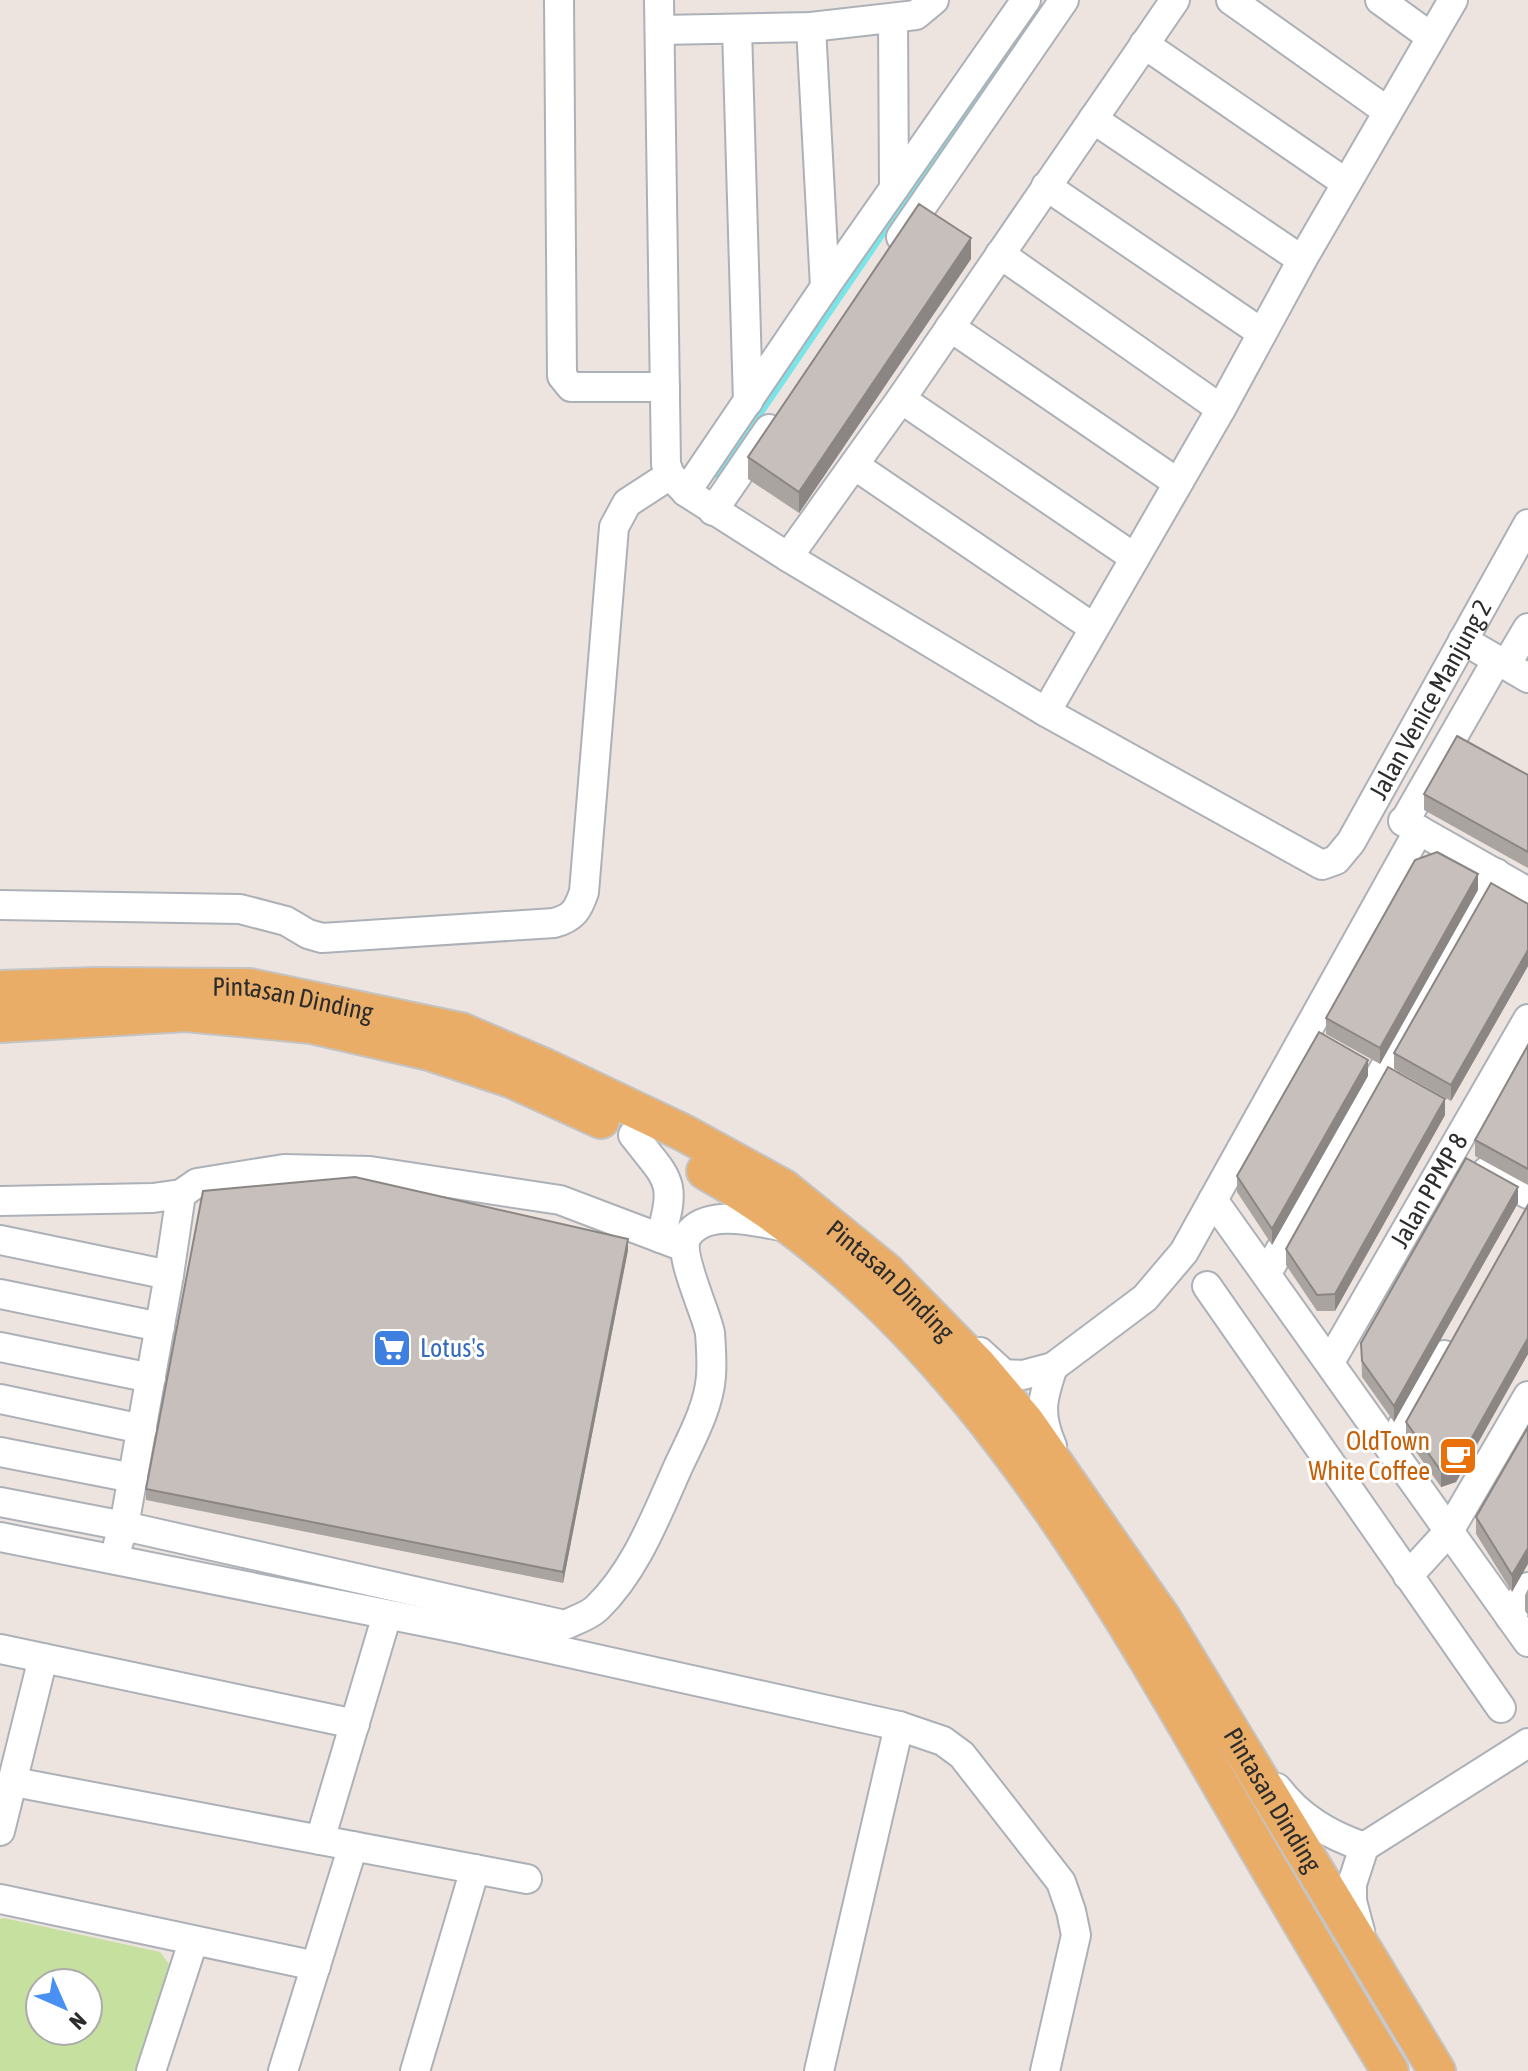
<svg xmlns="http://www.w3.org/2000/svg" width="1528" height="2071" font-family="'Asap Condensed',sans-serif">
  <rect width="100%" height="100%" fill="#ede4e0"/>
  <path fill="#c5e09f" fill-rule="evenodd" d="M4,1918l156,34 9,12 -33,107h-136v-152zM40,1983h48v48h-48z"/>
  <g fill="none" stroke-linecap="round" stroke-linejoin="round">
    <path stroke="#78e6e9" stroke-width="6" d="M718,476l302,-443"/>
    <defs>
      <g id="minor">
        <path d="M559,0l3,376 9,11h94"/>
        <path id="s1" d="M659,0l7,464 4,11 16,17 102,65 258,155 276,153 14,-5 15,-18 177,-318"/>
        <path d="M1231,0l156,111"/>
        <path d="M1380,0l51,37"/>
        <path d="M893,18l1,170"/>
        <path d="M811,27l14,260"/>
        <path d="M737,29l11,373"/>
        <path d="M660,30l151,-3 105,-12 18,-15"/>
        <path d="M1144,44l202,139"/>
        <path d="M1093,119l209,141"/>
        <path d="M1046,186l216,147"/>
        <path d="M901,237l163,-237"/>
        <path d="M1000,254l221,155"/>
        <path d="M950,327l228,156"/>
        <path d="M901,399l234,159"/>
        <path d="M854,465l240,163"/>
        <path d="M686,492l139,-205 201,-287"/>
        <path d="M713,511l56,-82"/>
        <path d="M788,557l113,-158 274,-399"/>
        <path d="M1463,640l65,38"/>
        <path d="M1506,665l22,-37"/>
        <path d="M1046,712l175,-303 81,-149 151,-260"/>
        <path d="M1403,821l125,71"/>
        <path d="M1404,822l93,-162"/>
        <path d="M0,905l240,4 46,12 22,13 14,4 232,-15c19,-5 24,-13 30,-31l30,-365 13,-24 43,-28"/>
        <path d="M633,1135c35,45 45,45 27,103"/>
        <path d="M1487,1171l41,23"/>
        <path d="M181,1194l-12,81 -45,251 441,99c10,-5 24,-9 32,-17 39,-38 59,-92 81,-141 13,-28 31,-60 33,-91 1,-13 0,-29 -1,-43 -4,-22 -34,-81 -22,-98 20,-28 72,-12 99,-8"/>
        <path d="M1213,1200l315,442"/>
        <path d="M0,1201l153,-3 28,-4 16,-11 87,-14 86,2 190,29 124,47"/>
        <path d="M0,1240l169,35"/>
        <path d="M1267,1273l229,-400"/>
        <path d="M1207,1286l294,422"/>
        <path d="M0,1294l160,33"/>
        <path d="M0,1347l151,31"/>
        <path d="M980,1352l24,22 19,1 30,-8 92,-69 39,-46 235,-422"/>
        <path id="s2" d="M1330,1362l198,-343"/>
        <path d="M0,1399l142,30"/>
        <path d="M1052,1446c-14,-32 -10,-47 1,-79"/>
        <path d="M1390,1447l54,-92"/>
        <path d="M0,1452l133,26"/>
        <path d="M0,1502l124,24 -6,18"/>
        <path d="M0,1537l461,92 438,97 44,15 19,14 99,127 10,29 5,24 -31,136"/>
        <path d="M1408,1576l41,-45 79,-135"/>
        <path d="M1510,1617l18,-30"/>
        <path d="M0,1649l355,75"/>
        <path d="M14,1782l513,97"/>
        <path d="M1277,1788c23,30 52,47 87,59"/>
        <path d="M0,1831l43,-173"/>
        <path d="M320,1840l67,-225"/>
        <path d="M0,1899l316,67"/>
        <path d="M1360,1931l-8,-30v-17l12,-37 164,-104"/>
        <path d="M151,2071l42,-129"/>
        <path d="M283,2071l70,-225"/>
        <path d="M415,2071l60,-202"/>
        <path d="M819,2071l80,-345"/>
      </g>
      <g id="major">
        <path id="s3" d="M0,989l95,-3 155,1 211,44 84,36 139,66 100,55 102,83 92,94 48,57 137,197 274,452"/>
        <path d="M0,1024l186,-11 125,12 118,27 84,28 88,40"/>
        <path d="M705,1171c238,134 386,388 518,618 55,95 110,189 167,282"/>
      </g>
    </defs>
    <use href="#minor" stroke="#acb1b8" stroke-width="32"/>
    <use href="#major" stroke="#c4c4c4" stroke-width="40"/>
    <use href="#minor" stroke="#fff" stroke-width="28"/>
    <use href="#major" stroke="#eaad67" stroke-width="36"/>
  </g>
  <path fill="#aaa4a1" d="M971,259l-172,254 -51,-34v-22z
    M1528,775v93l-104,-58v-16z
    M1478,890l-98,174 -54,-30v-16z
    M1528,904v62l-77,135 -57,-32v-16z
    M1528,1045v140l-53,-29v-16z
    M1368,1076l-96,169 -35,-53v-16z
    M1445,1115l-110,196h-18l-31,-46v-16z
    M1518,1203l-124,219 -32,-45 -1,-34z
    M1528,1205v149l-72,128 -15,5 -35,-49v-16z
    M628,1250l-65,333 -417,-83v-11z
    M1528,1427l-16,165 -36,-58v-17z
    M1528,1589v26l-3,-4v-16z"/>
  <path fill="#8b8683" d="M971,238v21l-172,254v-21z
    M1478,874v16l-98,174v-16z
    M1528,950v16l-77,135v-16z
    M1368,1060v16l-96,169v-16z
    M1445,1099v16l-110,196v-17z
    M1518,1187v16l-124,219v-16z
    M628,1239v11l-65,333v-11z
    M1528,1338v16l-72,128 -15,5v-16z
    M1528,1548v16l-16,28v-17z"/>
  <path fill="#c6bfbb" stroke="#8b8683" stroke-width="2" d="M919,204l52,34 -172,254 -51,-35z
    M1457,736l71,39v77l-104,-58z
    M1437,852l41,22 -98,174 -54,-30 89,-158z
    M1491,883l37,21v46l-77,135 -57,-32z
    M1319,1032l49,28 -96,169 -35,-53z
    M1528,1045v124l-53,-29z
    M1388,1067l57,32 -110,195 -18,1 -31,-46z
    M1466,1158l52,29 -124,219 -32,-45 -1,-18z
    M355,1177l273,62 -65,333 -417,-83 57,-298z
    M1528,1205v133l-72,128 -15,5 -35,-49z
    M1528,1427v121l-16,27 -36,-58z"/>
  <defs>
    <symbol id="supermarket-square" viewBox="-11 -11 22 22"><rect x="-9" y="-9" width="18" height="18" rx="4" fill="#3f7fe0" stroke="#fff"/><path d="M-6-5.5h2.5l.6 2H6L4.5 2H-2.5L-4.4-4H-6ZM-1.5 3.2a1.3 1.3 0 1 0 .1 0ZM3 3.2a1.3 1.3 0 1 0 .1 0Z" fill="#fff"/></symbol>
    <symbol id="cafe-square" viewBox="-11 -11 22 22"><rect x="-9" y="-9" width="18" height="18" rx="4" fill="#e8710a" stroke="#fff"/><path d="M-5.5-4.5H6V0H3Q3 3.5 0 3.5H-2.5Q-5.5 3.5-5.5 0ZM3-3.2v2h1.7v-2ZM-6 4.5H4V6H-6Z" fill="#fff"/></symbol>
  </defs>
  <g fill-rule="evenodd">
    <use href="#supermarket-square" x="370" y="1326" width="44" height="44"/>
    <use href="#cafe-square" x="1436" y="1434" width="44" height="44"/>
  </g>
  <g text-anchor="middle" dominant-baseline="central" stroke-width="6" stroke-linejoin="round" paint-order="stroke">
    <g font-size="26" fill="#2c2c2c" stroke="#fff">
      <text stroke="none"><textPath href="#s1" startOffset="1438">Jalan Venice Manjung 2</textPath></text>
      <text stroke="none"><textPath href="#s3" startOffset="294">Pintasan Dinding</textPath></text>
      <text stroke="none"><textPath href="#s2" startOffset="198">Jalan PPMP 8</textPath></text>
      <text stroke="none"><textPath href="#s3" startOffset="966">Pintasan Dinding</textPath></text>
      <text stroke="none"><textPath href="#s3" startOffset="1614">Pintasan Dinding</textPath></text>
    </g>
    <g font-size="26" fill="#366cbe" stroke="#fff" text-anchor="start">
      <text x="420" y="1348">Lotus's</text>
    </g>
    <g font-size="26" fill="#c56008" stroke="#fff" text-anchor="end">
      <text x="1430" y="1441">OldTown<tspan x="1430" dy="30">White Coffee</tspan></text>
    </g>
  </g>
  <g transform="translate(64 2007) rotate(135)"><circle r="38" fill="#ffffff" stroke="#ababab" stroke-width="2"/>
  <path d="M0-6L14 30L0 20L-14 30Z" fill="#4890f1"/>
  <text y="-12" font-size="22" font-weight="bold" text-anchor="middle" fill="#2c2c2c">N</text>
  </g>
</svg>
